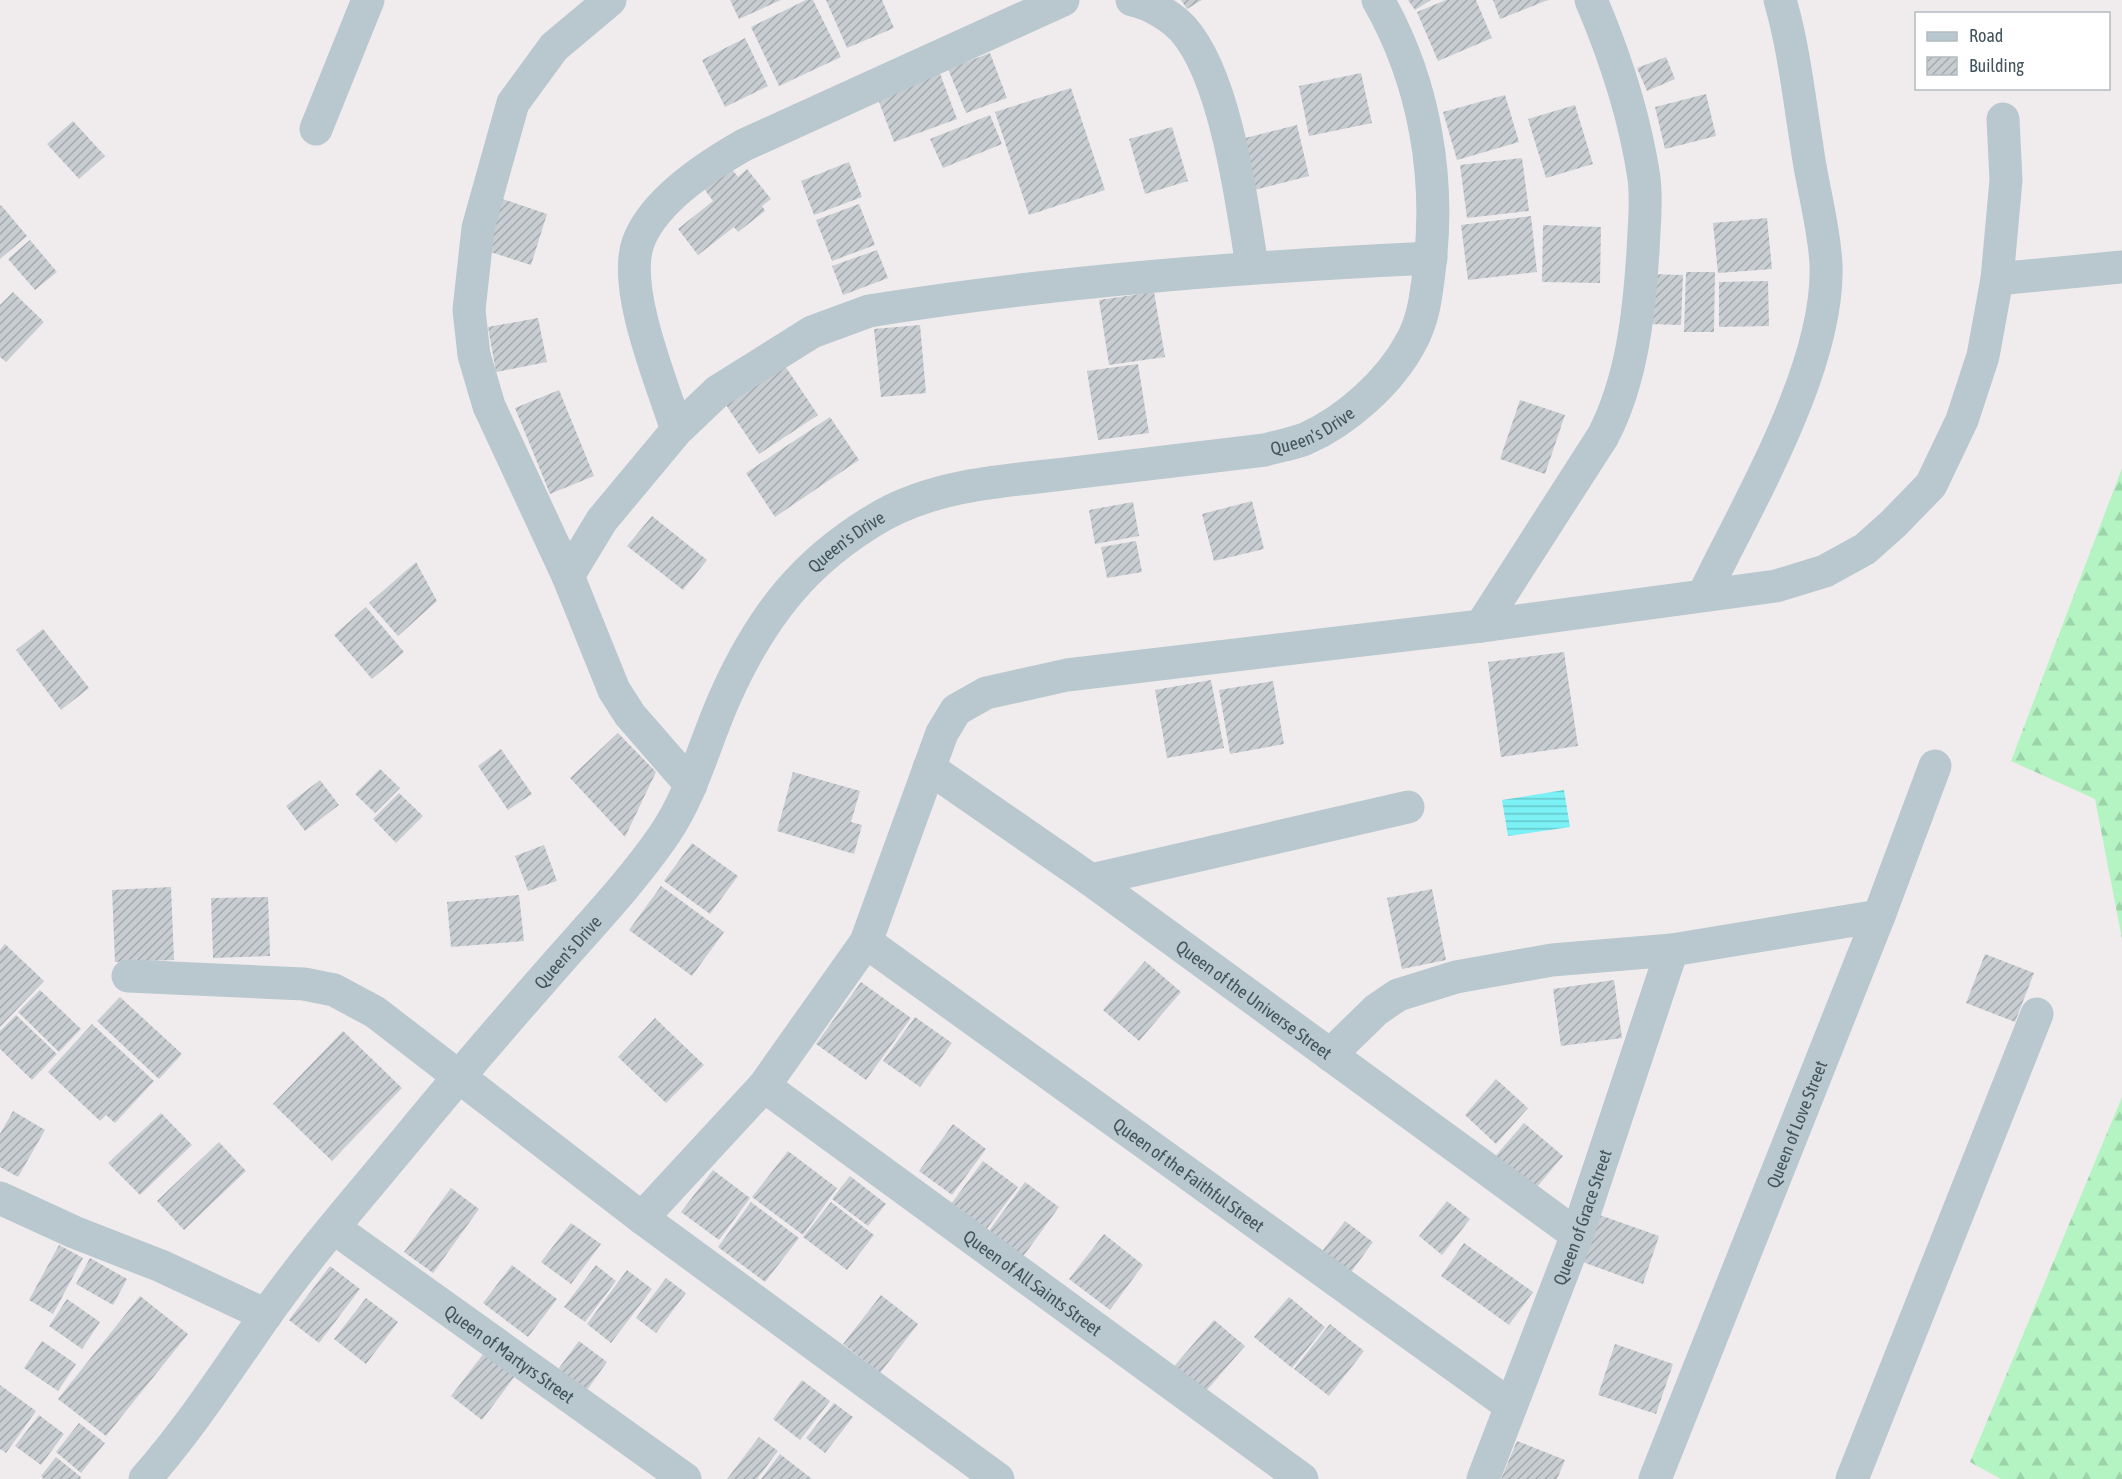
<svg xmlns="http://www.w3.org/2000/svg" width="2122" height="1479" font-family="'Asap Condensed',sans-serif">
  <defs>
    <pattern id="forest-firs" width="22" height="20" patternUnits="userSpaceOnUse" patternTransform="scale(1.5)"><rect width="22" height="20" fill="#b4f4c2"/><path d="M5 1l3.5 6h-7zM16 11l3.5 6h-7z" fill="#9cd3a9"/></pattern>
    <pattern id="water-rules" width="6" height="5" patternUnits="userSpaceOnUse" patternTransform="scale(1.5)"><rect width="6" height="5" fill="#7bf1f6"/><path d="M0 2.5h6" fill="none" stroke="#66c6ca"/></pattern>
    <pattern id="building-hatch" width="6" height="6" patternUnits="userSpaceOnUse" patternTransform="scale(1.5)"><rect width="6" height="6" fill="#c8cdd2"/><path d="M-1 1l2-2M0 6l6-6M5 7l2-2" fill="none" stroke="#a4a9ae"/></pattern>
  </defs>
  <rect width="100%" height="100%" fill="#f0eced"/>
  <path fill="url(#forest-firs)" d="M2122,468v471l-27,-140 -84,-38z
    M2122,1097v382h-121l-31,-17z"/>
  <path fill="url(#water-rules)" d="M1564,790l6,37 -62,9 -6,-36z"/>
  <path fill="url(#building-hatch)" d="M730,0h51l-42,19z
    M806,0h7l28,57 -62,29 -28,-59z
    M826,0h56l12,28 -47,20z
    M1181,0h21l-15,9z
    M1408,0h23l-16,10z
    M1446,0h30l16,38 -54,23 -21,-49z
    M1493,0h55l-48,19z
    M745,38l23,48 -43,21 -23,-47z
    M990,53l17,45 -41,15 -18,-44z
    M1666,57l9,22 -28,12 -10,-23z
    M939,71l18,48 -63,23 -18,-48z
    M1361,73l11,50 -63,13 -10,-50z
    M1071,88l34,102 -76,25 -34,-103z
    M1706,94l10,42 -51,13 -10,-42z
    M1505,95l14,47 -62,18 -14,-48z
    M1575,105l18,59 -47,14 -18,-59z
    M990,115l12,29 -59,24 -13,-29z
    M73,121l32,35 -26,23 -32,-35z
    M1297,125l12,51 -55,14 -13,-51z
    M1172,127l16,54 -43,13 -16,-55z
    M1522,158l7,53 -62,7 -7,-53z
    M849,162l13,35 -48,18 -13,-34z
    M728,164l10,13 9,-8 24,30 -9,7 3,5 -27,21 -4,-5 -36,28 -20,-26 35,-28 -11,-15z
    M500,198l47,16 -16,51 -47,-15z
    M859,204l16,41 -43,16 -16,-41z
    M1,205l26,31 -27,23v-52z
    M1531,216l6,56 -69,8 -7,-55z
    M1767,218l5,51 -54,4 -5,-50z
    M1543,225l58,2 -1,56 -58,-1z
    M30,240l27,32 -22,18 -27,-31z
    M877,250l11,28 -45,17 -11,-29z
    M1686,272h29l-1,60h-30z
    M1649,274l34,1 -2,50 -33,-1z
    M1768,281l1,45 -50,1v-45z
    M13,292l31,30 -38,40 -6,-5v-52z
    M1154,292l11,65 -56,8 -10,-65z
    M538,318l9,44 -51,10 -8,-45z
    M920,325l6,68 -45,4 -7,-68z
    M1138,364l11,69 -51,7 -11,-69z
    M785,366l33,49 -59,39 -33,-49z
    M559,390l35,86 -44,18 -35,-86z
    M1520,400l45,15 -20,59 -45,-15z
    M830,417l29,43 -84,57 -29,-44z
    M1252,501l12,48 -50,12 -12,-47z
    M1133,502l6,34 -44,8 -6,-34z
    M652,516l55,44 -24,30 -56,-44z
    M1136,541l6,31 -35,6 -6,-31z
    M416,562l21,39 -39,35 -29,-33z
    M366,607l38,45 -32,27 -38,-44z
    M43,629l46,59 -28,22 -45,-60z
    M1564,652l14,94 -77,11 -13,-95z
    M1211,680l13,68 -57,10 -12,-68z
    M1273,681l11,63 -54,10 -11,-64z
    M618,733l38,39 -31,65 -55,-59z
    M501,749l31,45 -24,16 -30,-44z
    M380,769l20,19 -25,25 -20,-19z
    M793,772l67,19 -9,31 11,3 -8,29 -77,-23z
    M320,780l19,25 -34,26 -19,-25z
    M399,793l24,23 -27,27 -23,-24z
    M692,843l46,33 -28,38 -46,-33z
    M544,845l13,36 -29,10 -13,-35z
    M661,886l63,46 -32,44 -63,-46z
    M171,887l3,73 -59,2 -3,-72z
    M1432,889l14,71 -44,9 -15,-71z
    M519,895l5,46 -73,6 -4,-45z
    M268,897l2,59 -57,2 -2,-60z
    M5,944l39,37 -44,46v-77z
    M1985,954l49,19 -19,49 -49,-19z
    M1145,961l36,31 -42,49 -36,-31z
    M1614,980l8,58 -61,8 -8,-57z
    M861,982l50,36 -45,62 -50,-36z
    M40,990l41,39 -22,23 -41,-40z
    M120,997l62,57 -23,25 -62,-58z
    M16,1015l41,39 -25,26 -32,-31v-18z
    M915,1017l37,26 -32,44 -37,-26z
    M655,1018l49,47 -38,38 -48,-46z
    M92,1024l62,57 -39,42 -9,-8 -6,6 -52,-49z
    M343,1031l59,57 -70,73 -59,-57z
    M1496,1079l32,29 -32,36 -31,-29z
    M13,1111l32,19 -27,47 -18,-10v-33z
    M161,1113l31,32 -52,50 -32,-32z
    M1524,1123l39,33 -32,38 -39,-34z
    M953,1124l33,25 -34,46 -33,-24z
    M219,1142l27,29 -62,59 -27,-29z
    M788,1151l49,37 -34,47 -51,-38z
    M983,1161l35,26 -32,43 -35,-26z
    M713,1170l37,28 -31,42 -38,-28z
    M850,1176l36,28 -18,22 -36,-27z
    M1025,1182l34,25 -37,51 -34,-26z
    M451,1188l28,21 -46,64 -29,-21z
    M1447,1201l23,18 -28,36 -23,-19z
    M751,1202l48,36 -34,44 -47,-35z
    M831,1202l43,33 -27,35 -44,-33z
    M1594,1213l65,23 -16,48 -66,-24z
    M1345,1221l28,21 -24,33 -29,-21z
    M571,1223l30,21 -30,40 -30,-22z
    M1104,1234l39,31 -33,45 -41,-31z
    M1464,1243l69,49 -24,33 -68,-49z
    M59,1245l24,13 -30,56 -24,-14z
    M90,1258l37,21 -14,26 -37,-21z
    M512,1265l45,34 -29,38 -45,-34z
    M596,1265l20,16 -31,41 -21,-15z
    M330,1266l30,23 -41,54 -30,-23z
    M627,1270l25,19 -41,54 -24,-19z
    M666,1278l20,15 -30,40 -20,-15z
    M881,1295l37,29 -38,49 -37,-29z
    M140,1296l48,38 -82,102 -48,-37z
    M1289,1297l36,30 -33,41 -38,-31z
    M366,1298l32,24 -32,42 -32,-25z
    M67,1299l33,23 -18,27 -33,-23z
    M1214,1320l31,26 -45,52 -30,-27z
    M1330,1324l34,27 -35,45 -35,-27z
    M42,1341l34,23 -18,27 -34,-23z
    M579,1341l28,21 -25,35 -23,-29z
    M1615,1344l58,20 -17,50 -58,-19z
    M484,1353l31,23 -33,44 -31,-24z
    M802,1380l28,21 -30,39 -27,-21z
    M0,1385l36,26 -30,42 -6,-4z
    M834,1403l19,14 -28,36 -19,-15z
    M39,1415l25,19 -23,31 -26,-19z
    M79,1423l26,20 -24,30 -25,-21z
    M759,1437l19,14 -21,28h-30z
    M1517,1441l48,19 -8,19h-56z
    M780,1454l32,25h-51z
    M56,1457l25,20 -1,2h-36l-3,-3z"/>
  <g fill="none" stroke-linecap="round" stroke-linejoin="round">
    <g stroke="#b9c8ce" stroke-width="33">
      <path d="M610,0l-56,47 -41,56 -35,125 -9,82 5,45 15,51 79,170 46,114 16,25 61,70"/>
      <path d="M1132,0c18,4 38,15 51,29 43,48 59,174 69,237"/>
      <path d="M316,129l52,-129"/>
      <path d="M1997,279l125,-12"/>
      <path d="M677,430c-15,-47 -55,-141 -39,-187 15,-42 69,-77 106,-98l319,-145"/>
      <path d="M568,576l34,-56 75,-90 41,-39 94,-59 57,-21c186,-30 374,-44 562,-53"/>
      <path d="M1704,594c44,-91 126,-228 122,-330 -2,-39 -14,-78 -19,-117 -8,-49 -13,-99 -27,-147"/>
      <path d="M1481,626l122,-190c29,-56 36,-122 40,-185 1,-24 4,-49 1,-73 -9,-60 -29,-122 -53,-178"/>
      <path id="s1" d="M929,768l162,112 486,355"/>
      <path d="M1091,880l317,-73"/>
      <path id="s2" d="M866,942l645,464"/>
      <path d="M128,976l176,8 30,6 41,22 267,206 356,261"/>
      <path d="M1330,1055l46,-45 22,-15 58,-18 96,-17 120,-10 207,-34"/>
      <path id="s3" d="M764,1086l538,393"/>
      <path d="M0,1198l74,34 87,34 105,49"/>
      <path d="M642,1218l122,-132 102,-144 76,-209 14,-23 30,-17 81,-18 414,-49 295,-40 49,-15 40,-22 28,-25 38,-39 31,-65 21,-64 14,-77 9,-99 -3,-61"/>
      <path id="s4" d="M334,1228l351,251"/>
      <path id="s5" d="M145,1479c45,-51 81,-107 120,-163 44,-62 94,-119 142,-177 50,-61 101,-120 153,-179 36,-41 73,-80 104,-125 29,-42 41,-94 62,-140 36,-80 80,-136 157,-180 58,-32 125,-34 189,-42 64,-8 129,-15 193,-23 13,-4 27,-6 40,-11 41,-18 85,-57 106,-97 12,-21 15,-45 18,-70 12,-93 -4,-190 -51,-272"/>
      <path id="s6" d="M1483,1479l94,-244 95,-285"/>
      <path id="s7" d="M1655,1479l224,-563 56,-150"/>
      <path d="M1852,1479l185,-465"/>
    </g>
  </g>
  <g text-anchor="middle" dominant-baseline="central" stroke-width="4.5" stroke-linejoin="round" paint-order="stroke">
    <g font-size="18" fill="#43545c" stroke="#fff">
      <text stroke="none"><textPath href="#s5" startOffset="1665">Queen's Drive</textPath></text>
      <text stroke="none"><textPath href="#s5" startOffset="1179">Queen's Drive</textPath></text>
      <text stroke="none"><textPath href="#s5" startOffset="676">Queen's Drive</textPath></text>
      <text stroke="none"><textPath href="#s1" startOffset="399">Queen of the Universe Street</textPath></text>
      <text stroke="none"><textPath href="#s7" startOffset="382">Queen of Love Street</textPath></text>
      <text stroke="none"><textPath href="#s2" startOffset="398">Queen of the Faithful Street</textPath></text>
      <text stroke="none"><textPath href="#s6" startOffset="280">Queen of Grace Street</textPath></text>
      <text stroke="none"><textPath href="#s3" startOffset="333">Queen of All Saints Street</textPath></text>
      <text stroke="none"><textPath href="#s4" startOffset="216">Queen of Martyrs Street</textPath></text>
    </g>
  </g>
  <rect x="1915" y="12" width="195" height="78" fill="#ffffff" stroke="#b4bbbe" stroke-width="1.5"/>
  <rect x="1927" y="32" width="30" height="9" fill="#b9c8ce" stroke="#b4bbbe" stroke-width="1.5"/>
  <text x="1969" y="42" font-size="18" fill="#43545c">Road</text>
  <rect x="1927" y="57" width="30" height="18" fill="url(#building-hatch)" stroke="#b4bbbe" stroke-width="1.5"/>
  <text x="1969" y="72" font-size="18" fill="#43545c">Building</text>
</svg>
